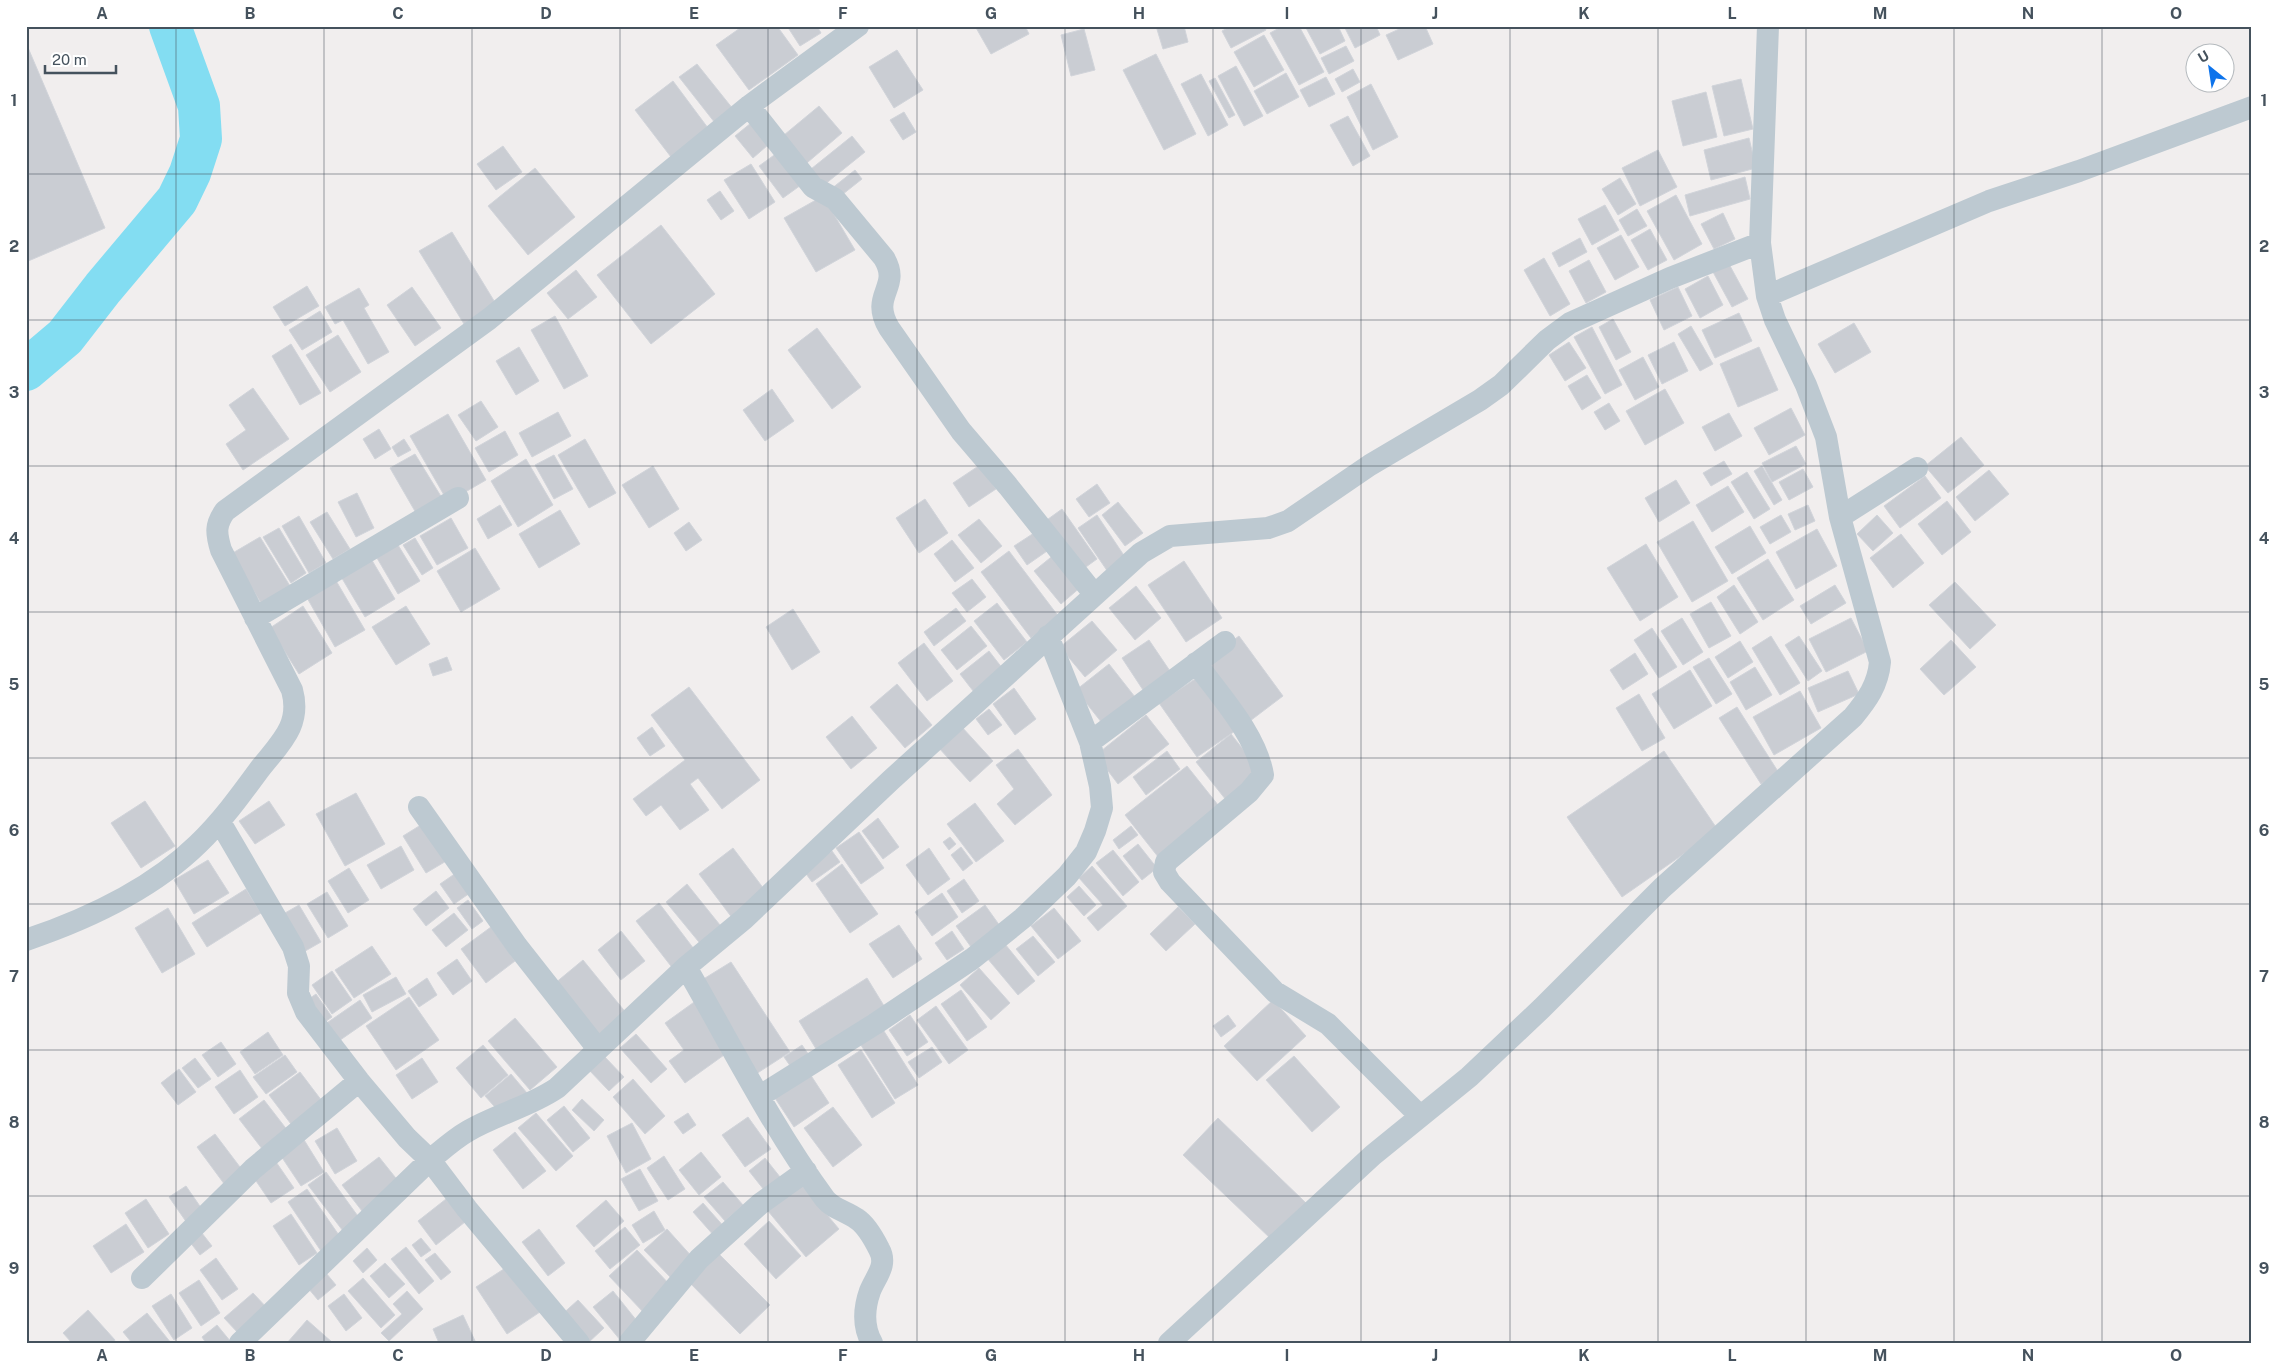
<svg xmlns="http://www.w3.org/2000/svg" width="2278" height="1369" font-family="'Public Sans',sans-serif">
  <rect width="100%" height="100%" fill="#f1eeee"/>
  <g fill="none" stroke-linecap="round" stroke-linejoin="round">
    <path stroke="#83ddf2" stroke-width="42" d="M26,370l39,-33 38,-49 74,-88 13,-27 11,-34 -2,-33 -29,-80"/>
  </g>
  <path fill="#cacdd3" stroke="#d1d4da" d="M743,26h34l21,29 -49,35 -33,-45z
    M787,26h30l4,7 -21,13z
    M975,26h50l4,8 -38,20z
    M1156,26h28l4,16 -25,7z
    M1231,26h33l2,4 -35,18 -9,-17z
    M1283,26h16l25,46 -25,13 -29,-52z
    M1305,26h33l7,15 -25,13z
    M1344,26h32l4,9 -25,13z
    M1406,26h19l8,18 -35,16 -12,-25z
    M1084,29l11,41 -24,6 -10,-41z
    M1264,35l20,35 -30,17 -20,-35z
    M26,43l79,185 -79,34z
    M1346,46l8,15 -25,13 -8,-16z
    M897,50l26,40 -29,18 -25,-41z
    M1156,54l40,80 -32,16 -41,-80z
    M697,64l40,50 -18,14 -40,-51z
    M1236,66l27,50 -19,10 -26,-50z
    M1353,69l7,13 -18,10 -7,-13z
    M1286,73l13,24 -32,17 -13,-23z
    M1201,74l27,51 -20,11 -27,-52z
    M1326,77l9,17 -26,13 -9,-17z
    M1215,78l20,37 -6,3 -20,-37z
    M1741,79l12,50 -29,7 -12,-50z
    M673,81l35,47 -37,29 -36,-47z
    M1371,84l27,53 -25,13 -26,-53z
    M1706,92l11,45 -34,9 -11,-45z
    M819,106l23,27 -41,35 -23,-28z
    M904,112l12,20 -13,8 -13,-20z
    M1348,116l22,40 -17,10 -23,-41z
    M751,123l17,22 -15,13 -18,-22z
    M852,136l13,16 -46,37 -13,-16z
    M1749,138l7,30 -45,12 -7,-30z
    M503,146l19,26 -26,18 -19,-26z
    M1658,150l19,37 -37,19 -18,-38z
    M777,153l24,32 -18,13 -24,-32z
    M751,164l24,38 -26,17 -25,-39z
    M535,168l40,49 -47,38 -40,-49z
    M855,170l7,9 -24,19 -7,-9z
    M1745,177l5,22 -60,17 -5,-21z
    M1620,178l16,26 -18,11 -16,-26z
    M720,191l14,20 -13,9 -14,-20z
    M1676,195l26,49 -28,16 -27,-49z
    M823,196l32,54 -39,22 -32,-54z
    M1605,205l14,25 -27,15 -14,-26z
    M1637,209l10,17 -19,10 -9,-16z
    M1723,213l12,26 -21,10 -13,-25z
    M661,225l54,69 -64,50 -54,-69z
    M1650,229l17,31 -19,10 -17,-30z
    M452,232l44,72 -32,20 -45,-73z
    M1621,235l18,32 -24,13 -18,-32z
    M1580,238l7,14 -28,15 -7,-14z
    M1544,258l26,46 -20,12 -26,-46z
    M1589,260l17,32 -20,11 -17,-32z
    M1729,264l19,35 -16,8 -19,-35z
    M576,270l21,27 -29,22 -21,-26z
    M1708,276l15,29 -23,13 -15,-29z
    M307,286l12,20 -34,20 -12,-19z
    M412,287l29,41 -26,18 -28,-41z
    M1678,287l14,29 -28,14 -14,-30z
    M359,288l10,17 -5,3 25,44 -21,12 -25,-44 -8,4 -10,-17z
    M320,311l12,21 -30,18 -13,-20z
    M1739,313l13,28 -37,17 -13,-28z
    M555,316l33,60 -24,13 -33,-59z
    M1613,319l18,33 -15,8 -17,-33z
    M1854,323l17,29 -36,21 -17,-29z
    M1691,326l22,38 -13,7 -22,-37z
    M1592,327l30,58 -17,9 -31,-57z
    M817,328l44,59 -29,22 -44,-59z
    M338,335l23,37 -31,20 -24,-37z
    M1569,342l17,26 -21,13 -16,-26z
    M1674,342l14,29 -26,13 -14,-29z
    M291,344l30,49 -21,12 -28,-49z
    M519,347l20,34 -23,14 -20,-34z
    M1759,347l19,43 -40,17 -18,-43z
    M1643,357l16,30 -24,13 -16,-30z
    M1587,375l14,23 -19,12 -14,-24z
    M253,388l36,51 -46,31 -17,-26 20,-14 -17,-25z
    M772,389l22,32 -29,20 -22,-31z
    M1665,389l19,34 -39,22 -19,-34z
    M481,401l17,26 -22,14 -18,-26z
    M1609,403l11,18 -15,9 -11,-18z
    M1791,408l14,27 -36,20 -15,-27z
    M558,412l13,24 -39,21 -13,-24z
    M1729,413l13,23 -27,15 -13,-24z
    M448,414l38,66 -38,22 -38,-66z
    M379,429l12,20 -16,10 -12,-20z
    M505,431l13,24 -29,17 -14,-24z
    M1961,437l23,28 -36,28 -23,-27z
    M404,439l7,11 -13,7 -6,-10z
    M585,439l31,54 -27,15 -31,-53z
    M1796,446l10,18 -34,18 -10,-19z
    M415,454l27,44 -26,15 -26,-45z
    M554,455l19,34 -19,10 -19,-34z
    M526,459l27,46 -35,22 -27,-46z
    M1724,461l8,13 -21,12 -8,-13z
    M980,465l16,24 -27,18 -16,-24z
    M653,466l26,43 -30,19 -27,-43z
    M1762,466l20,34 -8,5 -20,-34z
    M1803,469l10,18 -24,13 -10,-18z
    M1989,470l20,24 -34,27 -19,-24z
    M1747,472l23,37 -16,10 -23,-37z
    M1925,476l16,22 -41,30 -16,-22z
    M1676,480l14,23 -31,19 -14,-24z
    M1097,484l13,19 -21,14 -13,-18z
    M1728,486l16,26 -32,20 -16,-27z
    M357,493l17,35 -18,9 -18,-35z
    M925,499l23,34 -29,20 -23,-35z
    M1947,501l24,31 -29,23 -24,-31z
    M1118,502l25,31 -18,13 -23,-31z
    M500,505l12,20 -24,14 -11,-20z
    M1808,505l7,16 -20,9 -7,-16z
    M1062,509l35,50 -18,13 -35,-50z
    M560,510l20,34 -41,24 -20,-34z
    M327,512l23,37 -17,10 -23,-37z
    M1097,515l30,45 -19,12 -30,-44z
    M1781,515l10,17 -21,12 -10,-17z
    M1877,515l16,18 -20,18 -16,-17z
    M299,516l27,47 -17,10 -27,-47z
    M451,518l17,30 -31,17 -17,-29z
    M979,519l23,27 -21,17 -23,-28z
    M1693,521l35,60 -36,21 -35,-60z
    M689,522l13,18 -16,11 -12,-18z
    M1750,526l16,27 -34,21 -17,-27z
    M279,528l27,45 -15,10 -28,-46z
    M1817,529l20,37 -41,23 -20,-37z
    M1037,531l13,18 -23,16 -13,-19z
    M1901,534l23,29 -31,25 -23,-30z
    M260,537l30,49 -29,17 -30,-49z
    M415,538l18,30 -11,7 -19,-30z
    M952,540l22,28 -19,14 -21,-28z
    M1646,544l32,53 -38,24 -33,-53z
    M398,545l22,36 -22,13 -21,-36z
    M475,548l25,41 -39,23 -24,-41z
    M1009,551l50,66 -28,21 -50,-66z
    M1055,554l27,32 -21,18 -27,-33z
    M370,557l25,42 -30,18 -25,-42z
    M1768,559l26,41 -31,20 -26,-42z
    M1184,561l38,57 -36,24 -38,-57z
    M335,579l30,51 -30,17 -29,-51z
    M972,579l14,18 -19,15 -15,-19z
    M1955,582l41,43 -26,24 -41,-44z
    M1734,585l24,37 -18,12 -23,-37z
    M1835,585l11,18 -35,21 -11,-18z
    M1136,586l25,32 -26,22 -26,-32z
    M1711,602l20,34 -22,12 -19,-34z
    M997,603l30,39 -23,18 -30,-39z
    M303,606l29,47 -33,21 -29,-46z
    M406,606l24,38 -34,21 -24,-38z
    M956,608l10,13 -32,25 -10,-14z
    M793,609l27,43 -28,18 -26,-43z
    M1682,618l21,34 -20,13 -22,-34z
    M1851,618l17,33 -42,21 -17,-33z
    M1092,621l25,29 -32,27 -25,-30z
    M971,626l16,20 -30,24 -16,-20z
    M1652,628l25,39 -18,11 -25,-38z
    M1239,636l44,60 -33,25 -45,-60z
    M1771,636l29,47 -20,12 -28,-47z
    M1799,636l23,35 -14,10 -23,-36z
    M1149,640l23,34 -27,19 -23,-35z
    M1951,640l25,27 -32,28 -24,-26z
    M1740,641l13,21 -25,16 -13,-21z
    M924,643l29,38 -26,20 -29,-38z
    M989,651l17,22 -29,23 -17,-22z
    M1635,653l13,21 -25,16 -13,-20z
    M447,657l5,13 -19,6 -4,-12z
    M1709,658l23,36 -16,10 -23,-37z
    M1109,664l26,33 -33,26 -26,-33z
    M1755,667l17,28 -26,15 -16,-28z
    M1690,670l22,36 -38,23 -22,-35z
    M1848,671l11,23 -41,18 -10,-24z
    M1198,677l37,54 -38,26 -38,-54z
    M897,684l35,41 -27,23 -35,-41z
    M689,687l71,93 -38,29 -24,-31 -8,6 19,26 -29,20 -19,-25 -15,11 -13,-17 52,-39 -34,-45z
    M1014,688l22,31 -21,16 -22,-31z
    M1800,691l21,37 -47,27 -21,-38z
    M1639,694l26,44 -23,13 -26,-43z
    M1737,707l42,66 -18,11 -42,-66z
    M989,709l13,16 -14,10 -12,-16z
    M1146,715l23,29 -51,40 -22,-29z
    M852,716l25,32 -26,21 -25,-32z
    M961,726l32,35 -23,21 -32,-35z
    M652,727l13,19 -15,10 -13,-18z
    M1231,734l30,38 -35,28 -30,-38z
    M1018,749l34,46 -37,30 -18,-21 17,-15 -18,-24z
    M1167,751l13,18 -34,26 -13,-18z
    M1664,751l54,79 -96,67 -55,-80z
    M1187,766l35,44 -63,48 -34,-43z
    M356,793l29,51 -40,22 -29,-52z
    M145,801l30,45 -34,22 -30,-45z
    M269,801l16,24 -30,19 -16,-23z
    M975,803l29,38 -28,21 -29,-38z
    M878,818l21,29 -16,12 -21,-28z
    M424,823l24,37 -22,13 -23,-37z
    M1131,826l7,9 -19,14 -6,-9z
    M859,832l25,36 -23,16 -25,-36z
    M950,837l6,7 -7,6 -6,-8z
    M1138,844l19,24 -15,12 -19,-24z
    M401,846l13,24 -33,19 -14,-24z
    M961,847l12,16 -10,8 -12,-16z
    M733,848l34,45 -34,26 -34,-45z
    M929,848l21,31 -22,16 -22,-30z
    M1113,850l26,32 -16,14 -27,-33z
    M832,851l8,11 -28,20 -8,-11z
    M208,860l21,33 -35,21 -20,-34z
    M842,864l36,50 -28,19 -34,-49z
    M1092,866l35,40 -29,25 -11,-13 16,-13 -24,-27z
    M349,868l20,32 -21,13 -20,-32z
    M456,873l14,20 -16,11 -14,-20z
    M964,879l15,22 -17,12 -15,-22z
    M687,884l37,46 -21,17 -37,-45z
    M1079,886l17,19 -12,11 -17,-19z
    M246,889l15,24 -54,34 -15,-24z
    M436,891l13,17 -23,18 -13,-17z
    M327,892l21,34 -20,12 -21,-34z
    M942,893l16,24 -26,19 -17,-24z
    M468,900l15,21 -11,8 -15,-21z
    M659,903l38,50 -23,17 -38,-49z
    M299,905l22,37 -21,12 -22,-37z
    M985,905l20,28 -29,21 -20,-28z
    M1178,907l17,17 -29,27 -16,-17z
    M168,908l27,46 -33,19 -27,-45z
    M1054,908l27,33 -23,18 -27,-33z
    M454,913l14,17 -22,17 -14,-17z
    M899,925l23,34 -29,19 -24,-34z
    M491,927l24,34 -29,22 -25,-34z
    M621,931l24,30 -24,19 -23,-30z
    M952,931l12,18 -17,11 -12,-17z
    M1033,936l22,26 -17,14 -22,-27z
    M1005,944l30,37 -17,14 -31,-37z
    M372,946l19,28 -37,24 -19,-28z
    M457,959l15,22 -19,14 -16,-22z
    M583,960l44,54 -29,24 -44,-54z
    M731,962l59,90 -34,22 -59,-91z
    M979,968l31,35 -19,17 -31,-35z
    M332,971l20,29 -20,14 -20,-29z
    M396,977l10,17 -34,18 -9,-17z
    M427,978l10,17 -18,12 -11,-16z
    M867,978l22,36 -68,43 -22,-36z
    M961,990l26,37 -20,14 -26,-37z
    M316,994l16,23 -13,9 -16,-23z
    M409,997l30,43 -43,30 -30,-44z
    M360,1000l12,18 -39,27 -12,-18z
    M697,1000l34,50 -46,33 -16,-22 15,-11 -19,-27z
    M1273,1000l33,36 -49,45 -33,-35z
    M936,1006l32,44 -19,14 -32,-44z
    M910,1015l18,27 -21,14 -18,-26z
    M1228,1015l8,11 -15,11 -8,-11z
    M515,1018l42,49 -27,23 -42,-49z
    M882,1028l36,57 -23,14 -36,-57z
    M268,1032l15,23 -28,19 -15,-22z
    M636,1034l31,35 -16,14 -31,-35z
    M221,1042l15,22 -18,13 -16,-22z
    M483,1045l25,30 -27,23 -25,-30z
    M802,1045l9,13 -18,12 -9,-13z
    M932,1047l10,15 -23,16 -11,-16z
    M861,1050l34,53 -23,15 -34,-53z
    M285,1055l12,17 -31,22 -13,-17z
    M604,1056l20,21 -15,14 -20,-21z
    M1294,1056l46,51 -28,25 -46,-52z
    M195,1058l16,21 -13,9 -16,-20z
    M422,1058l16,24 -26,17 -16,-24z
    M179,1069l17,23 -18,13 -17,-22z
    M240,1070l18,27 -24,17 -19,-27z
    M300,1072l25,33 -31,23 -25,-33z
    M511,1074l16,19 -25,22 -17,-19z
    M810,1074l19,29 -35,24 -19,-29z
    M633,1079l32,37 -20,18 -32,-37z
    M582,1099l22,21 -10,11 -22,-21z
    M264,1100l24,31 -25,19 -24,-31z
    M564,1106l26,32 -17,14 -26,-32z
    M833,1107l29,38 -29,22 -29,-39z
    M536,1113l37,43 -17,15 -38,-43z
    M688,1113l8,12 -13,9 -9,-12z
    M748,1117l23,32 -26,18 -23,-32z
    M1218,1118l88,85 -35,36 -88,-84z
    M632,1123l19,36 -25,14 -19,-37z
    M337,1128l20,33 -22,13 -20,-33z
    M515,1132l31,39 -23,18 -30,-39z
    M215,1134l28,37 -18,14 -28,-38z
    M301,1135l23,37 -23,14 -24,-36z
    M701,1152l20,25 -22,18 -20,-25z
    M664,1156l21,33 -17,11 -21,-32z
    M379,1157l20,25 -37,29 -20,-26z
    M765,1158l19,24 -16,13 -19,-24z
    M274,1159l20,29 -23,15 -19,-28z
    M640,1169l18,32 -19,10 -18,-32z
    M326,1172l34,47 -17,12 -35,-46z
    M723,1182l20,23 -18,16 -21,-24z
    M801,1184l38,45 -33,28 -38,-46z
    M186,1186l18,26 -17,11 -18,-26z
    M307,1189l36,52 -20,13 -35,-52z
    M146,1199l23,35 -21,14 -23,-35z
    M446,1199l19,23 -29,23 -18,-24z
    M606,1200l18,21 -30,26 -18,-21z
    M703,1203l23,26 -10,9 -23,-26z
    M654,1211l11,19 -22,13 -11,-18z
    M291,1214l26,39 -18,12 -26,-39z
    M769,1221l32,35 -25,23 -32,-35z
    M126,1224l18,28 -33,21 -18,-27z
    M625,1227l15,18 -30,24 -15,-18z
    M198,1228l14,18 -12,9 -14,-18z
    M539,1229l26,34 -17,13 -26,-34z
    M667,1229l27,30 -22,20 -28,-29z
    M421,1238l10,12 -10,7 -9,-12z
    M406,1247l28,34 -15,13 -28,-35z
    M367,1248l10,12 -14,13 -10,-12z
    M637,1250l36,38 -28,26 -36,-38z
    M435,1253l16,19 -10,8 -16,-20z
    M718,1253l52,52 -30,29 -51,-52z
    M216,1258l22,31 -16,11 -22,-30z
    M385,1263l20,21 -16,14 -19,-22z
    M510,1265l30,47 -33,22 -31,-47z
    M326,1273l10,12 -18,15 -10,-12z
    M363,1278l32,37 -14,13 -33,-37z
    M199,1280l21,33 -19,13 -22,-33z
    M407,1291l16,18 -34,32 -8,-8 21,-19 -9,-10z
    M613,1291l28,35 -20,15 -28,-34z
    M253,1293l15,16 -29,25 -15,-16z
    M171,1294l21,34 -18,12 -22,-34z
    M344,1294l18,24 -16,13 -18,-25z
    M578,1300l26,28 -16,15 -30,-25z
    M88,1310l27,30 -2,3h-41l-9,-10z
    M147,1313l24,30h-39l-9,-11z
    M463,1315l13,28h-37l-6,-14z
    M307,1320l26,23h-46z
    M217,1325l14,17 -2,1h-23l-4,-6z"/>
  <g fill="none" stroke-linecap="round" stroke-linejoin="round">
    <path stroke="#bdc9d1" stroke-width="22" d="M749,106l64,81 22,12 49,59c18,30 -15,36 5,70l72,103 47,55 86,108
      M1767,296l222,-95 90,-30 173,-64
      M1840,517l77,-49
      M255,618l203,-120
      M1196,663c24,33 60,71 67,112l-14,17 -83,70 -2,10 6,10 105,110 53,32 92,92
      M1090,742l135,-100
      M419,807l98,139 81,103
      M220,822l73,125 6,19 -1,27 8,19 53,69 48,57 23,22 37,49 112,134
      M26,940c62,-21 125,-50 172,-96 23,-22 42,-48 61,-74 20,-26 43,-44 33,-80l-71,-140c-5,-17 -6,-25 4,-39l264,-192 260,-213 109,-80
      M686,967c44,76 87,162 139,232 8,10 21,12 32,20 9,6 17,20 22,30 9,16 -3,27 -9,42 -6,17 -7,36 2,52
      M760,1096l115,-72 97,-65 51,-41 44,-42 19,-24 9,-21 7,-23 -2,-22 -10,-44 -42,-106
      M142,1278l111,-109 106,-88
      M240,1343l190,-183c12,-10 24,-21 38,-29 29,-17 61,-24 89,-43l129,-121 58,-48 147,-139 250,-227 29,-17 98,-8 20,-7 82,-56 110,-65 21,-15 46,-45 23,-17 100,-45 90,-35
      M629,1343l70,-84 61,-55 46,-33
      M1169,1343l204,-188 96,-78 73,-69 120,-120 191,-171c14,-17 25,-32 27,-55l-40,-145 -14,-80 -20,-52 -31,-65 -8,-24 -7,-53 8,-217"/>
  </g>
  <path fill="none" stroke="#45525d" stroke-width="1" stroke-opacity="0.55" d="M176,26v1317M324,26v1317M472,26v1317M620,26v1317M768,26v1317M917,26v1317M1065,26v1317M1213,26v1317M1361,26v1317M1510,26v1317M1658,26v1317M1806,26v1317M1954,26v1317M2102,26v1317M26,174h2226M26,320h2226M26,466h2226M26,612h2226M26,758h2226M26,904h2226M26,1050h2226M26,1196h2226"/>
  <rect width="2278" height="1369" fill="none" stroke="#ffffff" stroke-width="55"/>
  <g transform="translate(2210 68) rotate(330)"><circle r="24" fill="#ffffff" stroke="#b5babe"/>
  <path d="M0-4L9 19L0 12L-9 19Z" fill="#0d73eb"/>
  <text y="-8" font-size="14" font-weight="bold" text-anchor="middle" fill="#45525d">U</text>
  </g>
  <path d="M45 65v8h71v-8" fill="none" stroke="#45525d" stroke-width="2.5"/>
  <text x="52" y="65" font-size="15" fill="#45525d" stroke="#ffffff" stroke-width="4" paint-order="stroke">20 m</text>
  <rect x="28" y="28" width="2222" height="1314" fill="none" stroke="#45525d" stroke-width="2"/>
  <g font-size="16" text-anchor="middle" font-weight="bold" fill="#45525d">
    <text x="102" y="19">A</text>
    <text x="250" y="19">B</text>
    <text x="398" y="19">C</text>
    <text x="546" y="19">D</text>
    <text x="694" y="19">E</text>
    <text x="843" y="19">F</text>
    <text x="991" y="19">G</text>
    <text x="1139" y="19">H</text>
    <text x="1287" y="19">I</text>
    <text x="1435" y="19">J</text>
    <text x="1584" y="19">K</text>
    <text x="1732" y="19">L</text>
    <text x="1880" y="19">M</text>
    <text x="2028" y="19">N</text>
    <text x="2176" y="19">O</text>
    <text x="14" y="106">1</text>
    <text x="2264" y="106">1</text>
    <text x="14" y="252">2</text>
    <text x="2264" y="252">2</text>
    <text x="14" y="398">3</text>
    <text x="2264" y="398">3</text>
    <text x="14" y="544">4</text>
    <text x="2264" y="544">4</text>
    <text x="14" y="690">5</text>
    <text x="2264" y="690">5</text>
    <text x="14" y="836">6</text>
    <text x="2264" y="836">6</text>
    <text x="14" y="982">7</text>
    <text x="2264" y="982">7</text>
    <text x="14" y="1128">8</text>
    <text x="2264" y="1128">8</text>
    <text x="14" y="1274">9</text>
    <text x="2264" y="1274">9</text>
    <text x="102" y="1361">A</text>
    <text x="250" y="1361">B</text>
    <text x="398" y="1361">C</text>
    <text x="546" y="1361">D</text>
    <text x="694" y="1361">E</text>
    <text x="843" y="1361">F</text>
    <text x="991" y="1361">G</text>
    <text x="1139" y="1361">H</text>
    <text x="1287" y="1361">I</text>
    <text x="1435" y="1361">J</text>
    <text x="1584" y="1361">K</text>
    <text x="1732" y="1361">L</text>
    <text x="1880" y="1361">M</text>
    <text x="2028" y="1361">N</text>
    <text x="2176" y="1361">O</text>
  </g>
</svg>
